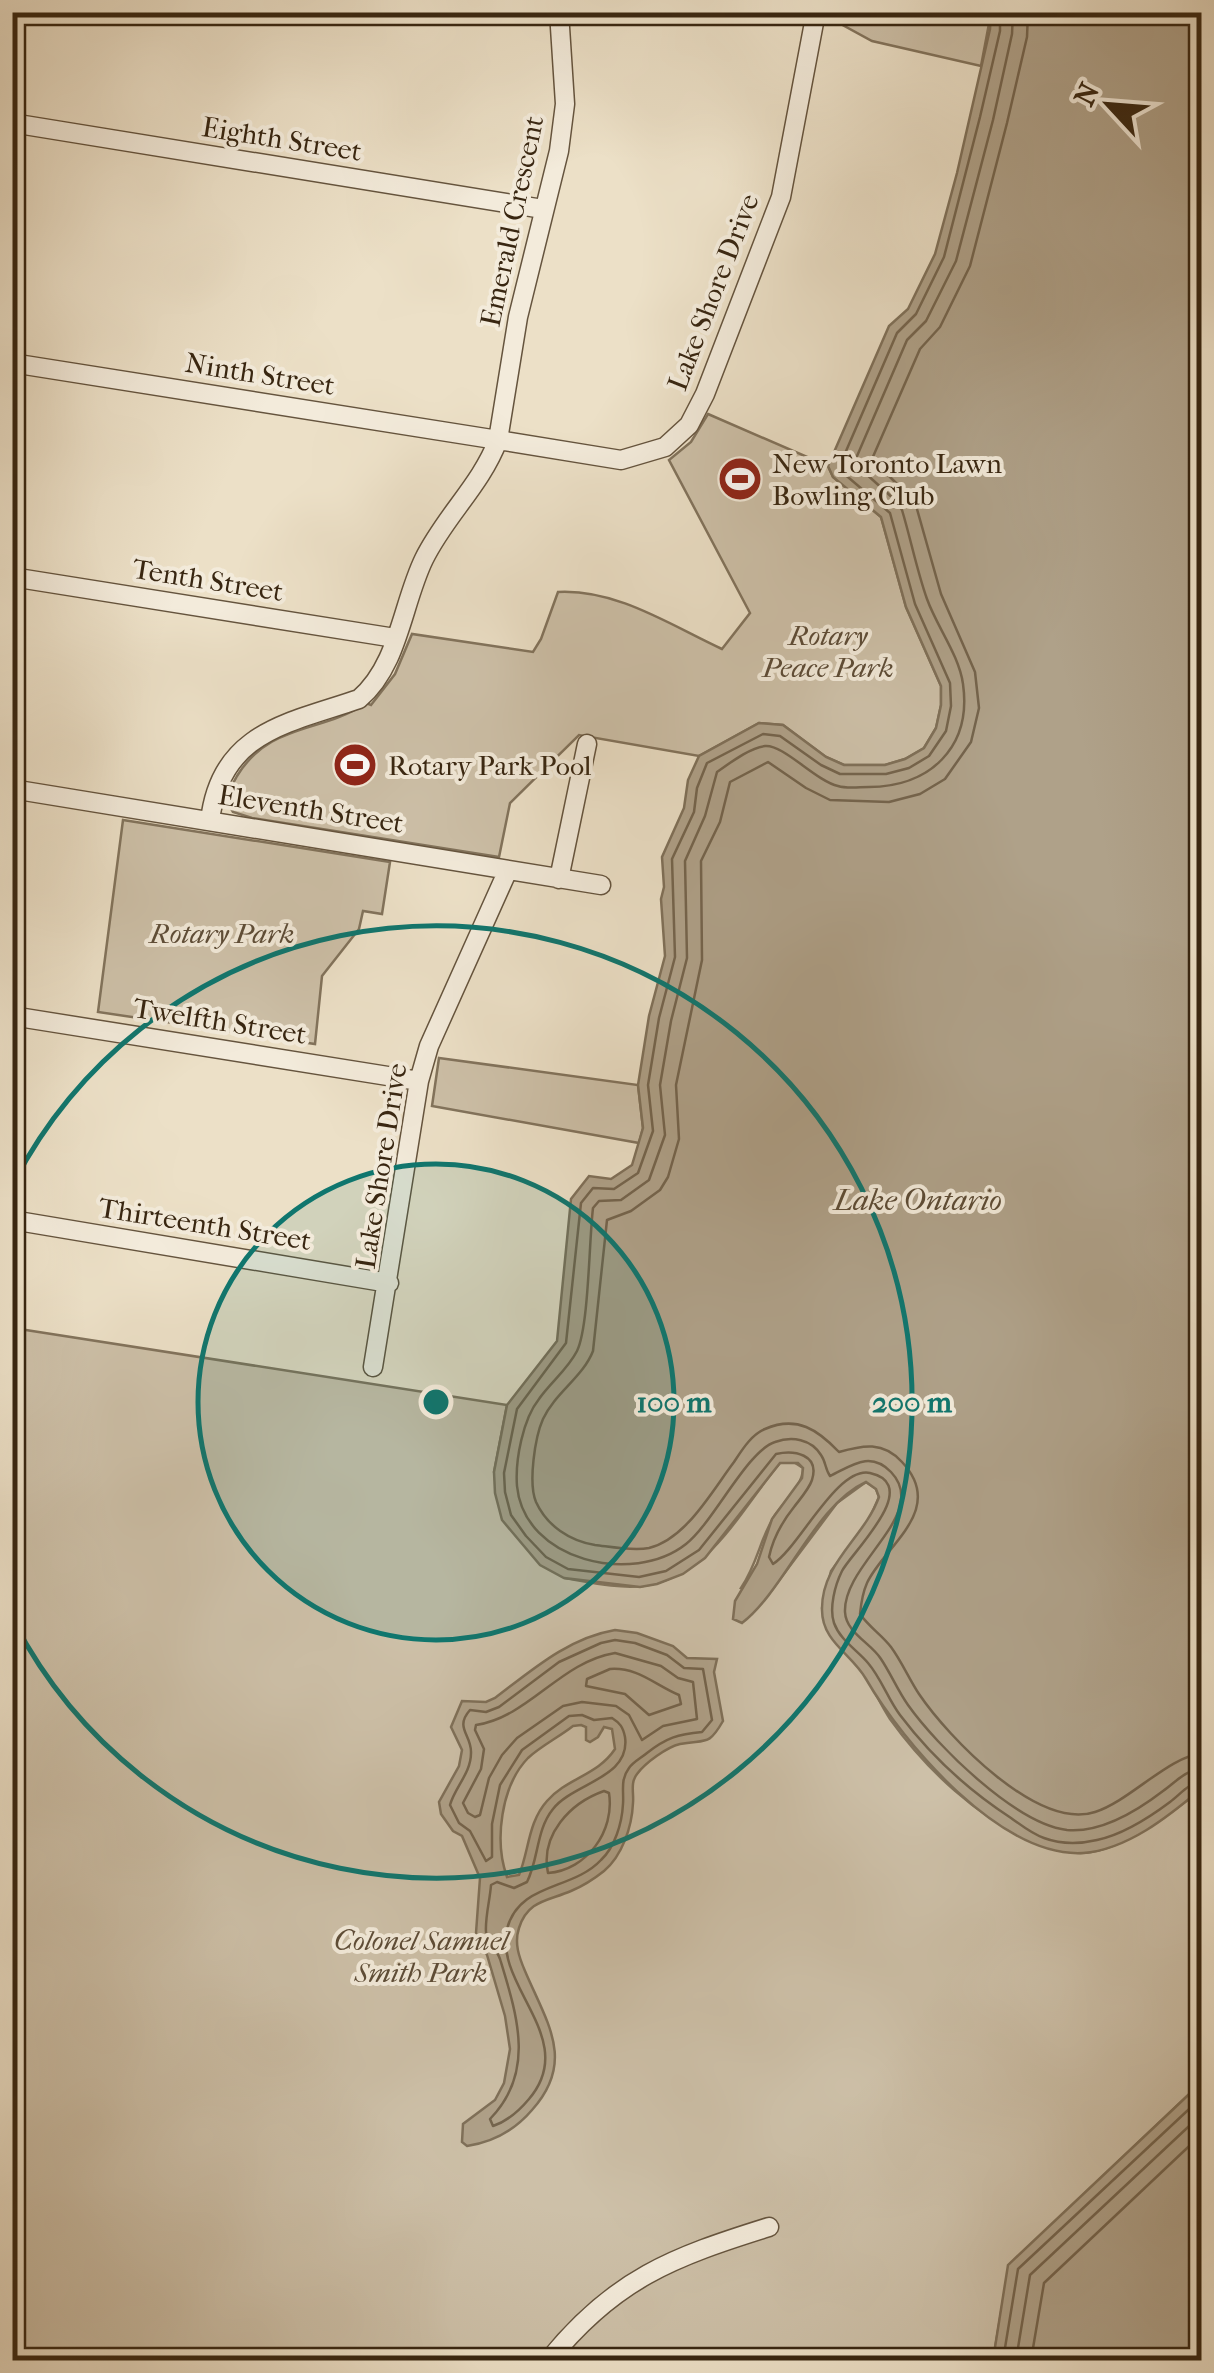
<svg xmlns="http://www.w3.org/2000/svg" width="1214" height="2373" font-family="'IM FELL French Canon',serif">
  <rect width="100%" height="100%" fill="#ece0c7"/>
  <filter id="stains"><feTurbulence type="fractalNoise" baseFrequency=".002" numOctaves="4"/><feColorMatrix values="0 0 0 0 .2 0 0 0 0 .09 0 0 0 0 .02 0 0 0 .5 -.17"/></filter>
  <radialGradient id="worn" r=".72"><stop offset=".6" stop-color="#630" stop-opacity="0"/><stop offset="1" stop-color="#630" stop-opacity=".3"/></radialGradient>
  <path fill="#cdc0a8" stroke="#82735c" stroke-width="2.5" d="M828,13h163l-10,53 -109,-25 -44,-24z
    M708,414l120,52 5,11 48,40 25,90 35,79v19l-5,23 -12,20 -19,11 -20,6h-41l-18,-8 -43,-32 -24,-2 -60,33 -120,-21 -69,68 -11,54 -247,-39 -19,-6c-9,-14 -4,-22 4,-36 33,-54 84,-42 129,-73l5,2 24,-31 17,-40 121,18 8,-13 17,-47c59,-3 112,33 164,57l28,-36 -81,-153 22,-18z
    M123,820l267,42 -8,52 -19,-3 -4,18 -37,47 -7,68 -217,-32z
    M439,1058l199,27 5,43 -4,15 -207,-37z
    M13,1328l494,77 -13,67 71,106c24,4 53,11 78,8 67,-9 97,-76 137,-123l12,-2 11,7c0,18 -18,32 -28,47 -15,23 -17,48 -34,73l27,7 69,-92 29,-21 10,7 3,8 -11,25 -37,49 -9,37c8,16 16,32 26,47 4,7 10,11 15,17 10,15 17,32 27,47 36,50 88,100 146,123 15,5 28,11 45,11 39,-1 91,-40 120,-64v294l-192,182 -16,95h-980z"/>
  <path fill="#afa189" stroke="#7f7059" stroke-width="2.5" fill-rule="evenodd" d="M991,13h210v1776c-32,27 -74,61 -118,64 -82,5 -180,-110 -217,-174 -14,-25 -44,-37 -44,-69 -1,-47 42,-72 57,-113l-3,-8 -10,-7c-51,23 -81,108 -124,141l-9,-4 2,-18 22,-37 15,-45 30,-41 1,-10 -5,-5h-18l-75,95 -22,16 -26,10 -17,3 -76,-9 -24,-13 -38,-45 -7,-27 -1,-21 13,-67 50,-64 14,-142 18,-23 22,3 21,-14 11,-37 -5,-43 11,-69 16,-60 -4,-57 3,-12 -2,-30 22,-49 4,-28 11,-24 60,-33 24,2 43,32 18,8h41l20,-6 19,-11 12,-20 5,-23v-19l-35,-79 -25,-90 -48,-40 -5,-11 61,-140 19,-17 27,-55 22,-81 33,-144z
    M615,1630l22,3 36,13 14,12 30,1 -3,13 9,49c-15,26 -17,18 -43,23 -13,3 -35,19 -43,30 -7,9 -3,19 -4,29 -1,24 -11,53 -29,68 -10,8 -21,15 -33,20 -23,10 -43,9 -52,37 -5,15 0,29 6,43 22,52 51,90 7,139 -17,20 -39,32 -65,36l-5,-4 1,-18 32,-24 9,-17 6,-34 -5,-33 -18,-61 -11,-22 4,-55 -18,-42 -9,-5 -12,-17 -2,-12 20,-36 3,-16 -11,-23 11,-26 24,1 9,-4c37,-28 73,-60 120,-68zM581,1725l5,2v13l4,2 8,-5 6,-10 8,2 3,20c-17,26 -48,29 -68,52 -19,21 -18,50 -28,74l-12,2c-13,-36 -6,-91 21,-119 13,-12 31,-21 45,-32z
    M1201,2083v277h-208l15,-95z"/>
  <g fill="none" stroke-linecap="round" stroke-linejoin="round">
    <path stroke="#74644d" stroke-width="2.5" d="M1000,12v19l-20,86 -36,140 -28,57 -19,19 -57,132 2,7 48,41 25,91 35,79 1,23 -5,25 -17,25 -20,12 -23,6h-46l-19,-9 -41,-29 -17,-2 -56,29 -10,25 -3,24 -22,47 3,98 -16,61 -11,67 5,46 -15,42 -24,16 -21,-1 -12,15 -15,140 -49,66 -13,64 1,19 6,23 15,21 20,21 22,12 71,8 27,-6 33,-21 77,-96c18,-4 44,0 36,26 -3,9 -12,19 -18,27 -12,15 -21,31 -25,50l4,7c26,-16 64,-98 97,-91 54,12 -19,80 -28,98 -7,14 -13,37 -8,52 6,17 23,27 34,40 13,15 20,36 32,52 31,41 68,75 111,103 10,7 21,16 33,20 16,6 36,6 53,2 24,-5 53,-23 73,-38 11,-8 18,-19 32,-20
      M1013,12l-1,22 -19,86 -37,141 -30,60 -19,19 -53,123 41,37 7,10c9,30 15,61 25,89 10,28 32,56 36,85 9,64 -34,103 -94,103 -10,0 -22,2 -31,-1 -22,-5 -55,-42 -73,-40 -16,2 -35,17 -48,26l-12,44 -20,45 2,97 -16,63 -11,64 5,50 -16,45 -28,20 -22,1 -6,7c-4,32 -4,118 -16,143 -9,18 -27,32 -38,48 -16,20 -24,61 -22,87 7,75 116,100 169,58 27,-21 61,-93 89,-102 17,-6 36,-3 46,13 5,7 4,14 9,21 21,-10 40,-26 61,-4 40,42 -48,91 -46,140 1,21 26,31 36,47 10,15 17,32 27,46 29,41 108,119 159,125 34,3 70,-19 96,-39 13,-9 22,-21 39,-22
      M1028,12l-1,25 -20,86 -37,143 -30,61 -20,22 -48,110 43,43 26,92 34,78 4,36 -8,34 -26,37 -25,15 -31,8 -59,-2 -24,-12 -38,-26 -38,20 -10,40 -19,39 1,99 -26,125 3,54 -11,38 -8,13 -29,21 -24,9 -14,131c-10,26 -38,42 -50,68 -8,18 -15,64 -7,83 11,24 34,39 59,43 17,2 37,6 54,3 37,-9 63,-57 85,-86 8,-12 17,-27 31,-33 32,-14 53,1 74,23 24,-7 44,-11 63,10 45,48 -18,84 -35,121 -4,9 -6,21 -7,31 9,13 22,21 31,33 11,15 18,32 28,47 29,43 119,137 176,118 35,-11 75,-57 107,-58
      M615,1640l20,3 32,12 17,13 19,1 9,51 -10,12c-24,2 -36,6 -55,21 -6,5 -14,9 -18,15 -9,12 -5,23 -6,36 -1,19 -8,43 -22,56 -29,31 -82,22 -94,69 -13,58 73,110 22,170 -10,12 -21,22 -36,27l-3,-7c46,-47 27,-104 10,-160 -3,-9 -13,-17 -14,-27 -1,-15 4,-32 5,-47l6,-3 17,6 13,-6c12,-24 9,-52 26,-73 20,-26 78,-31 72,-72 -2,-10 -5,-14 -13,-19l-18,2 -12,-5 -13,1 -47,34 -22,35 -8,39v33l-6,4 -16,-30 -11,-8 -9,-18c5,-18 21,-32 21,-52 1,-18 -17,-25 -1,-43l16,2 13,-5 60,-45 42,-19z
      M615,1653l46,13 17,12 15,4 4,37 -34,7 -21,14 -13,-25 -13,-9 -34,-4 -19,4 -46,32 -15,17 -13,23 -9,37 -5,2 -7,-4 -5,-10 18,-34 3,-20 -9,-19 1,-5c53,-8 84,-63 139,-72z
      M610,1669c28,-2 45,16 69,26l2,9 -32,11 -24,-21 -39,-8 1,-7z
      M604,1791l5,2c6,38 -22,77 -61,80 -8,-38 22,-70 56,-82z
      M1003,2360l15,-91 184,-172
      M1016,2360l14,-85 172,-161
      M1031,2360l13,-77 158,-149"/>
    <defs>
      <path id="street" d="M12,123l531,86
        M12,363l486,77 20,-123 41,-166 6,-47 -6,-92
        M12,577l383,61
        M12,789l589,96
        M210,821c10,-90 80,-98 149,-122 40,-34 43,-95 65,-140 21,-43 57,-74 74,-119l123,20 44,-13 24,-22 16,-31 76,-197 35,-185
        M559,879l28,-135
        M12,1016l407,65
        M12,1220l377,63
        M373,1367l46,-286 10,-35 79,-176
        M549,2360c65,-81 124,-103 220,-133"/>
    </defs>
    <use href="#street" stroke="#65543e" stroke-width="21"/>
    <use href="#street" stroke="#f3ebdb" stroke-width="18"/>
  </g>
  <circle cx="436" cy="1402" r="238" fill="#0f766e" fill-opacity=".12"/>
  <g fill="none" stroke="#0f766e" stroke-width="5">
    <circle cx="436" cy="1402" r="238"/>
    <path d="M14 1182A476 476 0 1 1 14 1622"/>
  </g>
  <defs>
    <symbol id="stadium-disc" viewBox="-11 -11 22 22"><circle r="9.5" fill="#8f2418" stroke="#f3ebdb"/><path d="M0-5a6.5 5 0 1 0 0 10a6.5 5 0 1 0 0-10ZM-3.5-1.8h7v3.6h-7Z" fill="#fff"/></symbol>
  </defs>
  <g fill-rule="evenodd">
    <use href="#stadium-disc" x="715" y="454" width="50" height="50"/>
    <use href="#stadium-disc" x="330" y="740" width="50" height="50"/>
  </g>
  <g text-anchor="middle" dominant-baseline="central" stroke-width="8" stroke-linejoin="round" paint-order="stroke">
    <g font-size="28" fill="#382611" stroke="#f3ebdb">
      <text transform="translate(282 139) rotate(9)">Eighth Street</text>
      <text transform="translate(512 221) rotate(-78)">Emerald Crescent</text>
      <text transform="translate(713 292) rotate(-69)">Lake Shore Drive</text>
      <text transform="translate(260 374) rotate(9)">Ninth Street</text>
      <text transform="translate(208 580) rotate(9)">Tenth Street</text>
      <text transform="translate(311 809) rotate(9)">Eleventh Street</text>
      <text transform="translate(220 1021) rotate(9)">Twelfth Street</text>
      <text transform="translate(381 1166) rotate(-81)">Lake Shore Drive</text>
      <text transform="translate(205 1224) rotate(9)">Thirteenth Street</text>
    </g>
    <g font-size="28" fill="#382611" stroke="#f3ebdb" text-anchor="start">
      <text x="772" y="463">New Toronto Lawn<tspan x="772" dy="32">Bowling Club</tspan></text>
      <text x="388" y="765">Rotary Park Pool</text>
    </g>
    <g font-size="28" font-style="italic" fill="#5d4c37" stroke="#f3ebdb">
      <text x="828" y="635">Rotary<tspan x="828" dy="32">Peace Park</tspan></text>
      <text x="222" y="933">Rotary Park</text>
      <text x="421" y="1940">Colonel Samuel<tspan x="421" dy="32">Smith Park</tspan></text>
    </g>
    <g font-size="30" font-style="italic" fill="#5c4b35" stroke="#f3ebdb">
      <text x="918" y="1200">Lake Ontario</text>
    </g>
  </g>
  <circle cx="436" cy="1402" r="15" fill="#0f766e" stroke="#f3ebdb" stroke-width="5"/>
  <g font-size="30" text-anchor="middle" font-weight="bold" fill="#0f766e" stroke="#f3ebdb" stroke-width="8" stroke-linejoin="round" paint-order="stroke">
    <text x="674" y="1412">100 m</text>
    <text x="912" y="1412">200 m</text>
  </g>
  <rect width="1214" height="2373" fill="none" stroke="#ece0c7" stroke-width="50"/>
  <rect x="15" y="15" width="1184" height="2343" fill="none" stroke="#382611" stroke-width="5"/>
  <rect x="25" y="25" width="1164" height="2323" fill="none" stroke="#382611" stroke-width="2.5"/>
  <g transform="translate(1109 105) rotate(296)" stroke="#f3ebdb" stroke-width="8" paint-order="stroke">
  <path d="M0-8L18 38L0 25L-18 38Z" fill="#382611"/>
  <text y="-15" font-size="28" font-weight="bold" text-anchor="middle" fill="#382611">N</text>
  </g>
  <rect width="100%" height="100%" filter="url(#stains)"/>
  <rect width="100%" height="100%" fill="url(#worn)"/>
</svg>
